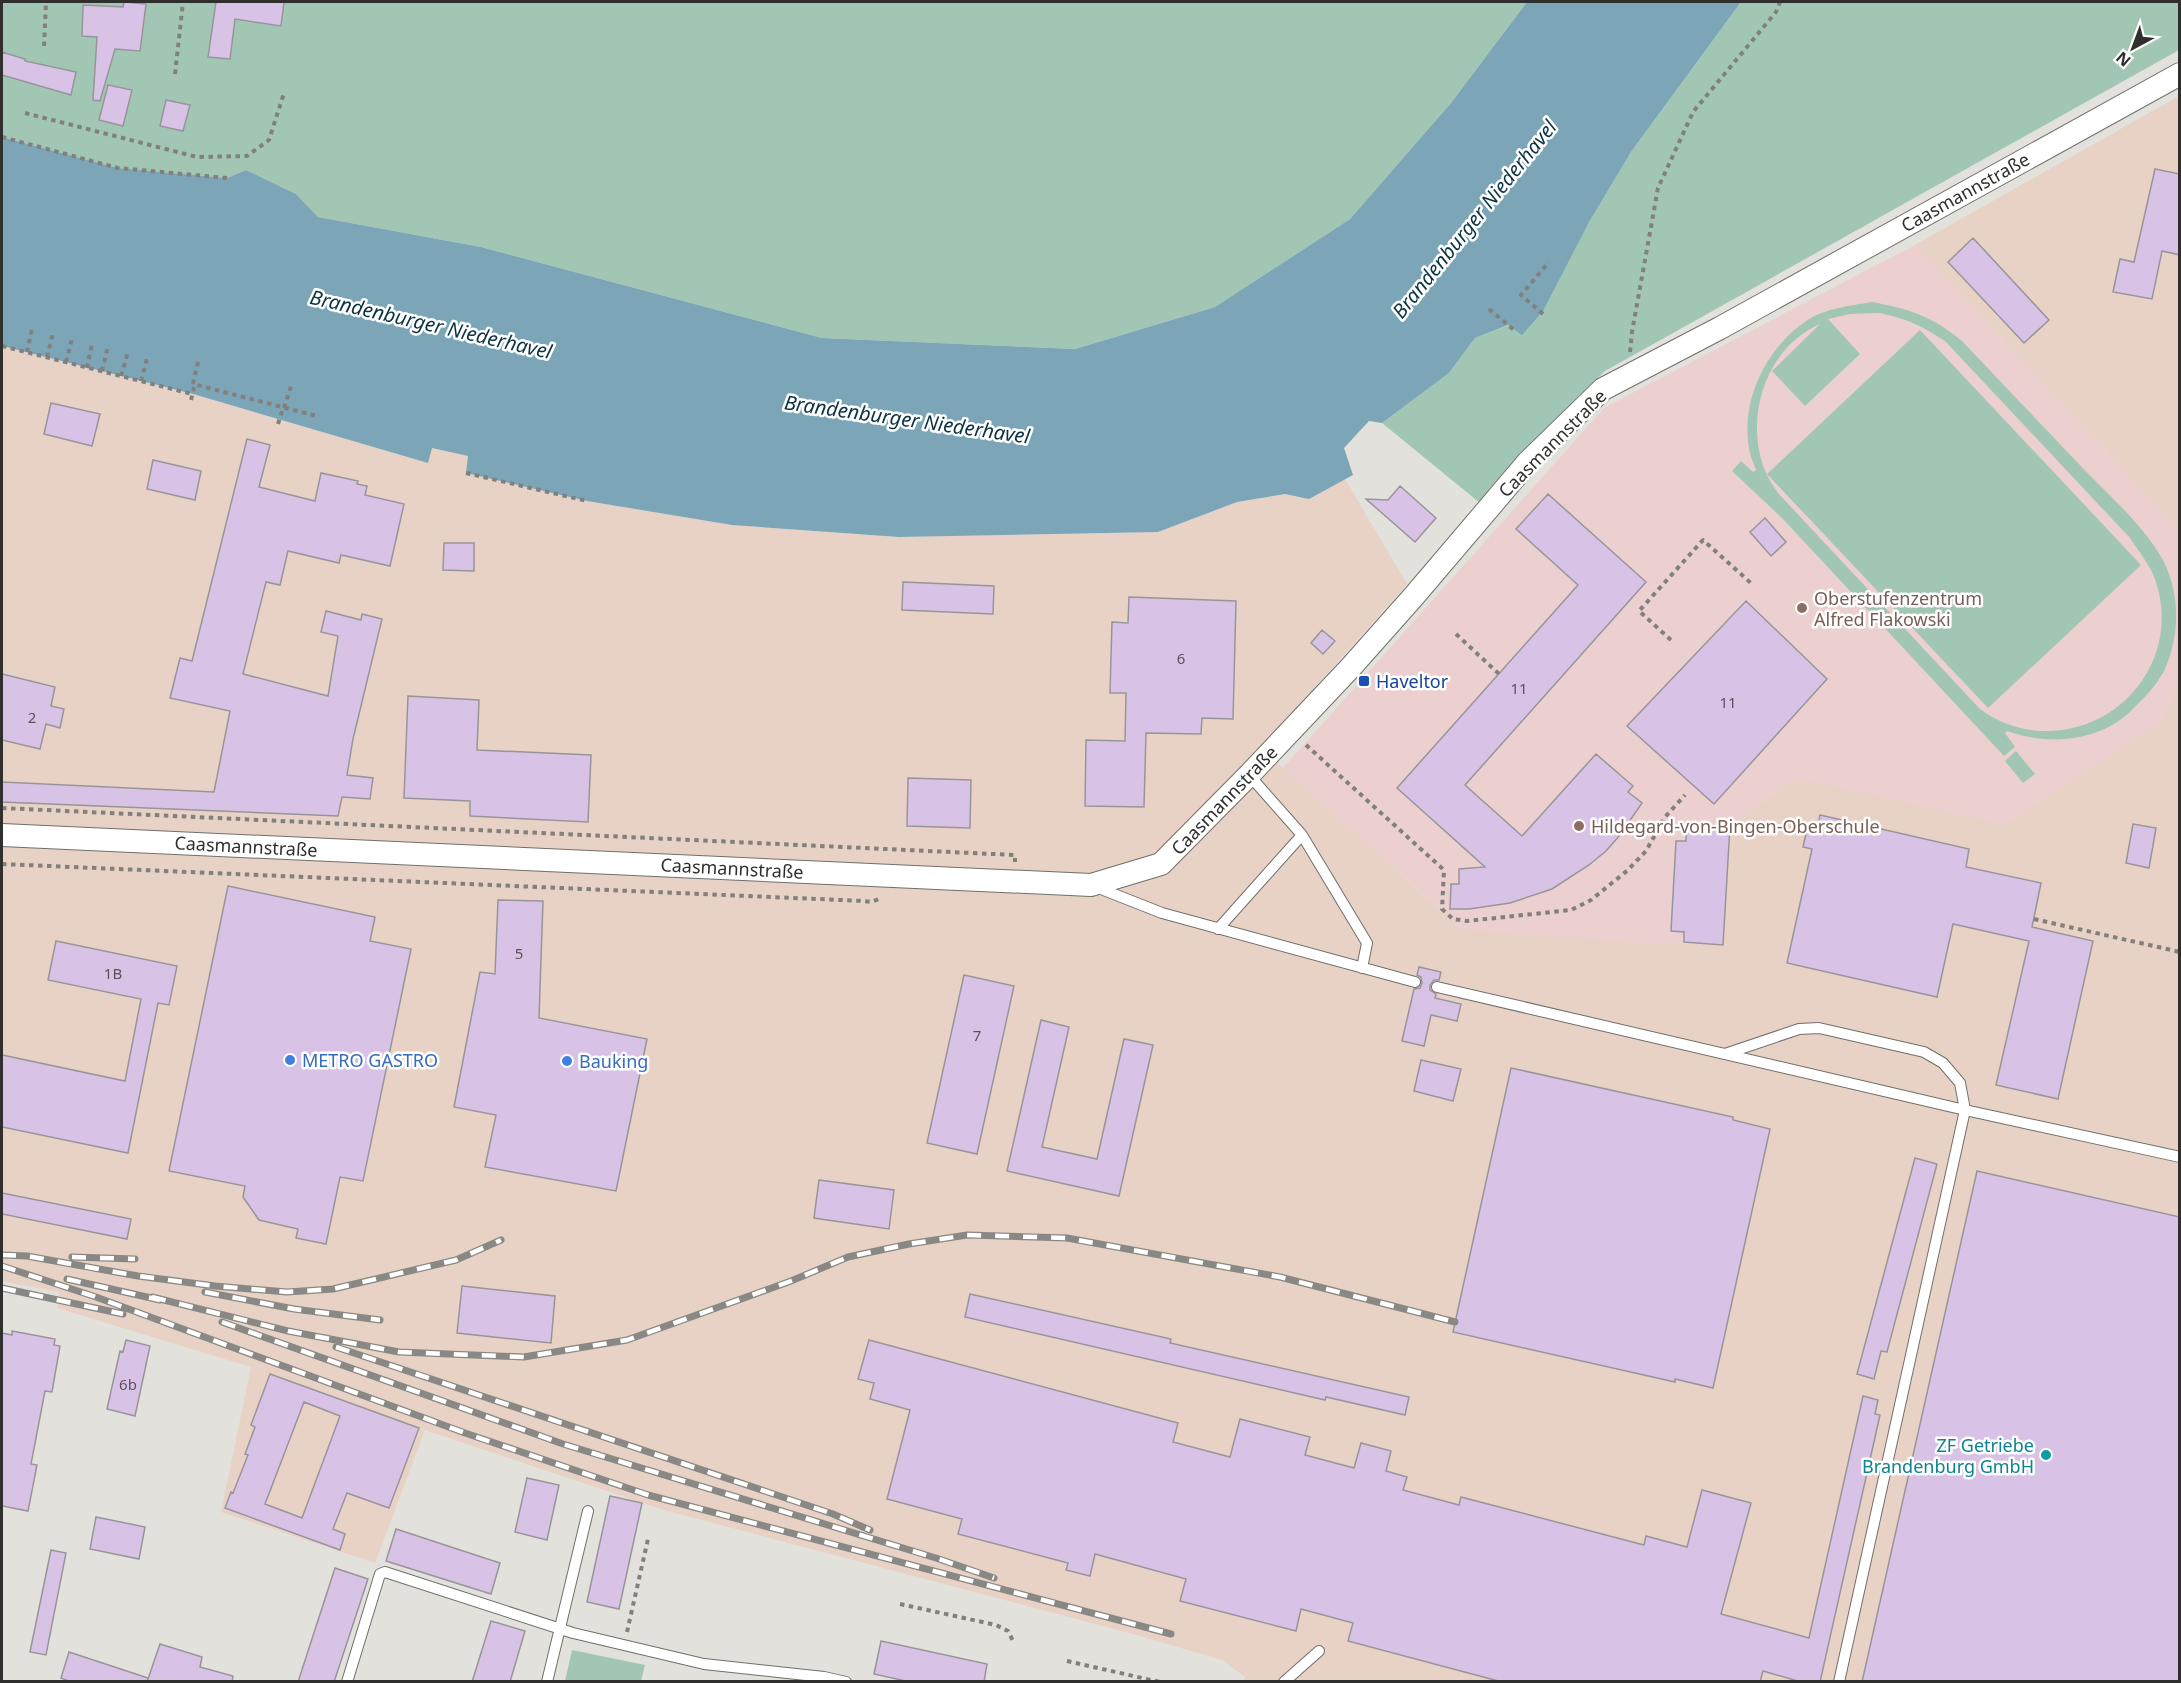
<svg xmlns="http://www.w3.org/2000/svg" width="2181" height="1683" font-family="'Noto Sans',sans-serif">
  <rect width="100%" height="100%" fill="#e3e1db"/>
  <path fill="#e8d2c5" d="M2179,96v434l-264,-285z
    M2,346l190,48 236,69 3,-15 37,8 -2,17 121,28 145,24 167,12 259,-5 79,-30 48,-8 25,4 35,-19 62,105 -146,164 187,169 236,25 39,3 7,-119 61,-44 18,-1 351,-58 19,-36v994h-935l1,-4 -23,-17 -89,-26 -469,-124 -239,-80 -50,133 -154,-51 30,-145 -194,-59 2,-16 -57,-11z"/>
  <path fill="#ebd0cf" d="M1915,245l264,285v157l-19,36 -155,102 -196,-44 -18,1 -61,44 -7,119 -81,-2 -179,-13 -180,-162 321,-360z"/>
  <path fill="#a2c6b4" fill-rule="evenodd" d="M2,2h1525l-76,101 -101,116 -135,88 -140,42 -253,-11 -341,-91 -163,-30 -22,-23 -50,-24 -19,8 -109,-10 -116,-31z
    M1741,2h438v48l-574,321 -28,27 -97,105 -98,-80 67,-50 26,-35 34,-13 79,-101 43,-72z
    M1872,302c37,7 60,14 90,39 37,39 75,79 113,119 28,30 63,59 85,95 20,33 21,78 5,114 -8,16 -21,29 -34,42 -33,31 -82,35 -124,20l-2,2 10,14 -11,9 -222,-238 -50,-47 9,-10 12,11 3,-2c-2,-6 -5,-12 -6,-17 -11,-50 15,-104 56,-132 19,-13 44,-15 66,-19zM1880,313c27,6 43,13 66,29l184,196c9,14 21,28 26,44 24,73 -30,146 -105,149 -26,1 -52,-7 -72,-23l-201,-215c-4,-6 -9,-13 -12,-20 -23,-54 -1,-125 54,-149l-48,47 33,35 55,-52 -32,-35 22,-5z
    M1920,330l221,235 -153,143 -221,-234z
    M2016,751l19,23 -12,9 -18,-22z
    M572,1650l73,15 -4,16h-76z"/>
  <path fill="#7ca6b8" d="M1527,2h214l-110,150 -43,72 -45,87 -21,24 -14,-10 -33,13 -26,35 -67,50 -13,-2 -25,27 9,27 -44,24 -24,-5 -48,8 -79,30 -259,5 -167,-12 -145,-24 -121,-28 2,-17 -36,-8 -4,15 -235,-69 -191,-48v-209l116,31 109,10 19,-8 50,24 22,23 163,30 341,91 253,11 140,-42 135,-88 101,-116z"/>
  <path fill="#d8c3e6" stroke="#98959a" stroke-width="1.5" fill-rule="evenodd" d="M124,2l22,2 -6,47 -25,-2 -15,52 -7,-1 4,-63 -15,-1 1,-31 40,2z
    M216,2h68l-3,24 -46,-7 -5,40 -22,-2z
    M2,52l23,7v2l51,11 -5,23 -69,-20z
    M108,85l24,5 -9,36 -24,-6z
    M166,100l24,5 -7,26 -23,-5z
    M2155,169l25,5v81l-18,-4 -10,48 -39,-7 7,-33 14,3z
    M1973,238l76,82 -25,23 -76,-81z
    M51,403l49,11 -8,32 -48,-12z
    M247,439l23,6 -11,42 56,14 6,-28 37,8 -1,3 10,2 -2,9 39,9 -14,62 -49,-11 -2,8 -51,-12 -8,34 -14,-3 -23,92 85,22 10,-60 -17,-4 5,-21 35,9 1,-6 20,5 -29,120 -6,36 26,3 -3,21 -28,-2 -4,19 -336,-14v-20l212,10 16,-81 -60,-13 10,-40 12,3z
    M153,460l48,11 -6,29 -48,-11z
    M1400,486l36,32 -21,24 -49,-43 22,1z
    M1548,494l98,88 -181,203 57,51 74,-82 37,32 -5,6 14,11 -22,32 -14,16 -17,14 -37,24 -42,14 -41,6h-19l1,-25h8v-15l26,-2 -88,-79 181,-203 -62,-56z
    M1765,518l21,24 -15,14 -21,-24z
    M444,543h30v28l-31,-1z
    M903,582l91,4 -1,28 -91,-4z
    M1129,597l107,4 -3,118 -31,-1 -1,16 -55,-1 -2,74 -59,-1 1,-66 39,1 1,-48h-16l2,-71 16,1z
    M1746,601l81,78 -113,125 -87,-78z
    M1322,630l13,11 -12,13 -12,-11z
    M2,674l53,13 -4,19 13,3 -4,19 -14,-4 -6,25 -38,-9z
    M408,696l71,4 -2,50 114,5 -3,67 -118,-6v-15l-66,-3z
    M908,778l63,2 -1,48 -63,-2z
    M1820,815l149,34 -3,18 75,16 -9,44 61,14 -35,158 -62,-14 33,-144 -76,-17 -16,73 -150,-34 25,-114 -9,-2 4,-18 10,2z
    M1687,824l43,2 -7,119 -39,-3v-10l-13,-1 5,-90h10z
    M2133,824l23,4 -7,40 -23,-5z
    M228,886l147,31 -5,24 41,8 -48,232 -23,-4 -14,67 -30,-6 2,-9 -39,-9 -16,-23 2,-11 -76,-15z
    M498,900l45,1 -4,117 108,21 -31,152 -131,-24 11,-52 -42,-8 26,-135 15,2z
    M56,941l121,25 -8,39 -11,-2 -30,150 -126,-26v-72l123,26 16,-82 -93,-19z
    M1419,967l22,5 -2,8h-5l-4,5v5l6,4 -1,4 26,6 -4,17 -26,-6 -7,31 -22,-5 12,-52 6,-1 2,-5 -1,-6 -4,-2z
    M964,975l50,11 -37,168 -50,-11z
    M1041,1020l28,7 -27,120 55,12 27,-120 29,6 -34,151 -112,-25z
    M1421,1060l40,9 -8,32 -39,-10z
    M1511,1068l222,49v3l37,9 -57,259 -38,-9v3l-222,-50z
    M1915,1158l22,6 -50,188 -6,-1 -7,28 -17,-5z
    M1977,1171l203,46v465h-318z
    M819,1180l75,10 -5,39 -75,-11z
    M2,1193l129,26 -4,20 -125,-25z
    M462,1286l93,10 -4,47 -94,-10z
    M970,1294l201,45 -1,4 239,54 -4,18 -79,-18 -1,3 -360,-83z
    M12,1331l43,8 -1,6 6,1 -8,46 -7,-1 -14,73 6,1 -9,46 -26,-5v-173l10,2z
    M126,1340l24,6 -15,70 -28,-7 13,-58 3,1z
    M869,1340l309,83 -5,19 57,15 10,-38 70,18 -5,18 49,13 7,-25 30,8 -5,20 21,6 -4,13 56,15 2,-8 183,48 2,-9 41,11 15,-57 49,13 -30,111 88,24 54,-242 15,4 -3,14 5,1 -60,267h-19l-38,-11 -3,11h-258l-154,-41 5,-18 -52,-14 -5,22 -116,-30 6,-22 -91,-25 -5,22 -24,-6 2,-7 -110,-29 4,-15 -75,-20 23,-89 -40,-11 4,-16 -16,-4z
    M270,1374l149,54 -30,80 -42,-15 -14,36 12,5 -5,16 -115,-42 6,-16 2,1 15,-38 -3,-1 10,-27 -4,-2zM304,1402l36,14 -38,102 -37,-14z
    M527,1478l32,7 -12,55 -32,-8z
    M610,1496l32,7 -23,106 -32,-7z
    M96,1517l49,10 -6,32 -49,-10z
    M396,1529l104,34 -9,31 -105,-33z
    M51,1550l15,3 -20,102 -16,-3z
    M335,1568l33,11 -34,103h-36z
    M491,1621l34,10 -15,51h-38z
    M881,1641l106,23 -3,18h-74l-36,-8z
    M160,1644l42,13 -2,10 33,9 -1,6h-85z
    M69,1652l79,26 -1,4h-76l-10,-4z"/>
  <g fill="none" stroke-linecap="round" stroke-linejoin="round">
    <defs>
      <path id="lane" d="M1302,835l65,108 -5,25
        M1096,887l66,26 253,69
        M1218,929l84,-94 -53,-60
        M1437,987l528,123 215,47
        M1725,1054l74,-25 20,-1 105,24 19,11 17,20 5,27 -126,572
        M347,1682l33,-108 5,-2 188,61 131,31 120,13 22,5
        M547,1682l41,-171
        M1284,1682l35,-31"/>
      <path id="street" d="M2,835l1089,50 70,-21 88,-89 102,-108 63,-71 114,-134 75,-73 117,-61 460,-254"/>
    </defs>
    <use href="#lane" stroke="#716f6a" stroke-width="12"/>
    <use href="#street" stroke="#716f6a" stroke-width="24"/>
    <path stroke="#81807c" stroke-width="4" stroke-dasharray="4.5 4.5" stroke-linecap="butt" d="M44,46l2,-44
      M175,74l8,-72
      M25,113l172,44 50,-1 22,-16 15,-47
      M2,137l116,31 109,10
      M1489,309l25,21
      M1543,314l-22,-19 28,-33
      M2,346l190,48
      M27,352l5,-23
      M1630,352l2,-20 26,-144 35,-76 83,-100 4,-10
      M47,357l6,-24
      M66,362l6,-23
      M198,362l-5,22 124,32
      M87,368l5,-25
      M102,371l6,-25
      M121,376l7,-24
      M141,381l7,-26
      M191,400l4,-16
      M284,408l8,-25
      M278,424l5,-16
      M466,473l121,28
      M1456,634l43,40
      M1671,640l-32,-29 64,-71 50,45
      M1306,745l138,125 -2,39 11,10 14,2 104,-11 20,-10 37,-30 18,-19 19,-34 20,-22
      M2,808l1013,47v7
      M2,864l862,37 7,1 11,-4
      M2034,919l146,33
      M900,1604l96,21 12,6 6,12
      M627,1632l21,-93
      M1067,1661l93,21"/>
    <use href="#lane" stroke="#fff" stroke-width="10"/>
    <use href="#street" stroke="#fff" stroke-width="22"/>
    <defs>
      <path id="rail" d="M2,1255l25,1 111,20 77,10 72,6 46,-3 123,-29 45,-20
        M72,1257l63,2
        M2,1266l94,31 369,136 183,62 523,139
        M67,1279l93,21
        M2,1288l121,26
        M205,1292l89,17 86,11
        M152,1297l136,34 111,21 125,5 103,-17 164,-59 57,-24 61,-13 58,-9 100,3 213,39 175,45
        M222,1322l341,122 376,115 55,19
        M336,1347l497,167 37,16"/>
    </defs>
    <use href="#rail" stroke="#898884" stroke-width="7"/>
    <use href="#rail" stroke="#fff" stroke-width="4.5" stroke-dasharray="14" stroke-linecap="butt"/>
  </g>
  <g fill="#8d6e63" stroke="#fff" stroke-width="2">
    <circle cx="1802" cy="608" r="6"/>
    <circle cx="1579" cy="826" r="6"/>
  </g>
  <rect fill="#1a4fb4" stroke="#fff" stroke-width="2" x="1358" y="675" width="12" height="12" rx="3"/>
  <g fill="#3f7fe0" stroke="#fff" stroke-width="2">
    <circle cx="290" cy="1060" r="6"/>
    <circle cx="567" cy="1061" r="6"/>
  </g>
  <circle fill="#0f9aa8" stroke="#fff" stroke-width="2" cx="2046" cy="1455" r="6"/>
  <g text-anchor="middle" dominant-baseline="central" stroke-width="5" stroke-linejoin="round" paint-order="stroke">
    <g font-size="15" fill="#59545b">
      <text x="1181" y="658">6</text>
      <text x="1519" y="688">11</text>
      <text x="1728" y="702">11</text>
      <text x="32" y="717">2</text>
      <text x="519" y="953">5</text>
      <text x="113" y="973">1B</text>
      <text x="977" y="1035">7</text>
      <text x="128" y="1384">6b</text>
    </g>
    <g font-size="18" fill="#2f2f2d" stroke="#fff">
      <text transform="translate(1965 192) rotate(-29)">Caasmannstraße</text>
      <text transform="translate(1552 443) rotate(-45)">Caasmannstraße</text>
      <text transform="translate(1224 800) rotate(-46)">Caasmannstraße</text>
      <text transform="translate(246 846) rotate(3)">Caasmannstraße</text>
      <text transform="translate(732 868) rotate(3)">Caasmannstraße</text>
    </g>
    <g font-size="18" fill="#785e54" stroke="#fff" text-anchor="start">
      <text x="1814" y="598">Oberstufenzentrum<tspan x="1814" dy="21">Alfred Flakowski</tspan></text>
      <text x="1591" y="826">Hildegard-von-Bingen-Oberschule</text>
    </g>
    <g font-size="18" fill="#164399" stroke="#fff" text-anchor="start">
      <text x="1376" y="681">Haveltor</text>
    </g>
    <g font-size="18" fill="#366cbe" stroke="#fff" text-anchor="start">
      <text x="302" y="1060">METRO GASTRO</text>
      <text x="579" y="1061">Bauking</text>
    </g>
    <g font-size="18" fill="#0d838f" stroke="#fff" text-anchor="end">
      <text x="2034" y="1445">ZF Getriebe<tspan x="2034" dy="21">Brandenburg GmbH</tspan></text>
    </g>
    <g font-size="20" font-style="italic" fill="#0c3342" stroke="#fff">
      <text transform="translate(1474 219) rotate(-51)">Brandenburger Niederhavel</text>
      <text transform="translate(431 324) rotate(13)">Brandenburger Niederhavel</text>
      <text transform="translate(907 419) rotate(8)">Brandenburger Niederhavel</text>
    </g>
  </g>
  <rect width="2181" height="1683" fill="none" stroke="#2f2f2d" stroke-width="6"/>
  <g transform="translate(2133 48) rotate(221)" stroke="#ffffff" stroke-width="4.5" paint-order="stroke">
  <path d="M0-4.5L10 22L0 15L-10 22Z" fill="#2f2f2d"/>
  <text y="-9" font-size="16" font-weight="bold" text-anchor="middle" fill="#2f2f2d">N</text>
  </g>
</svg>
